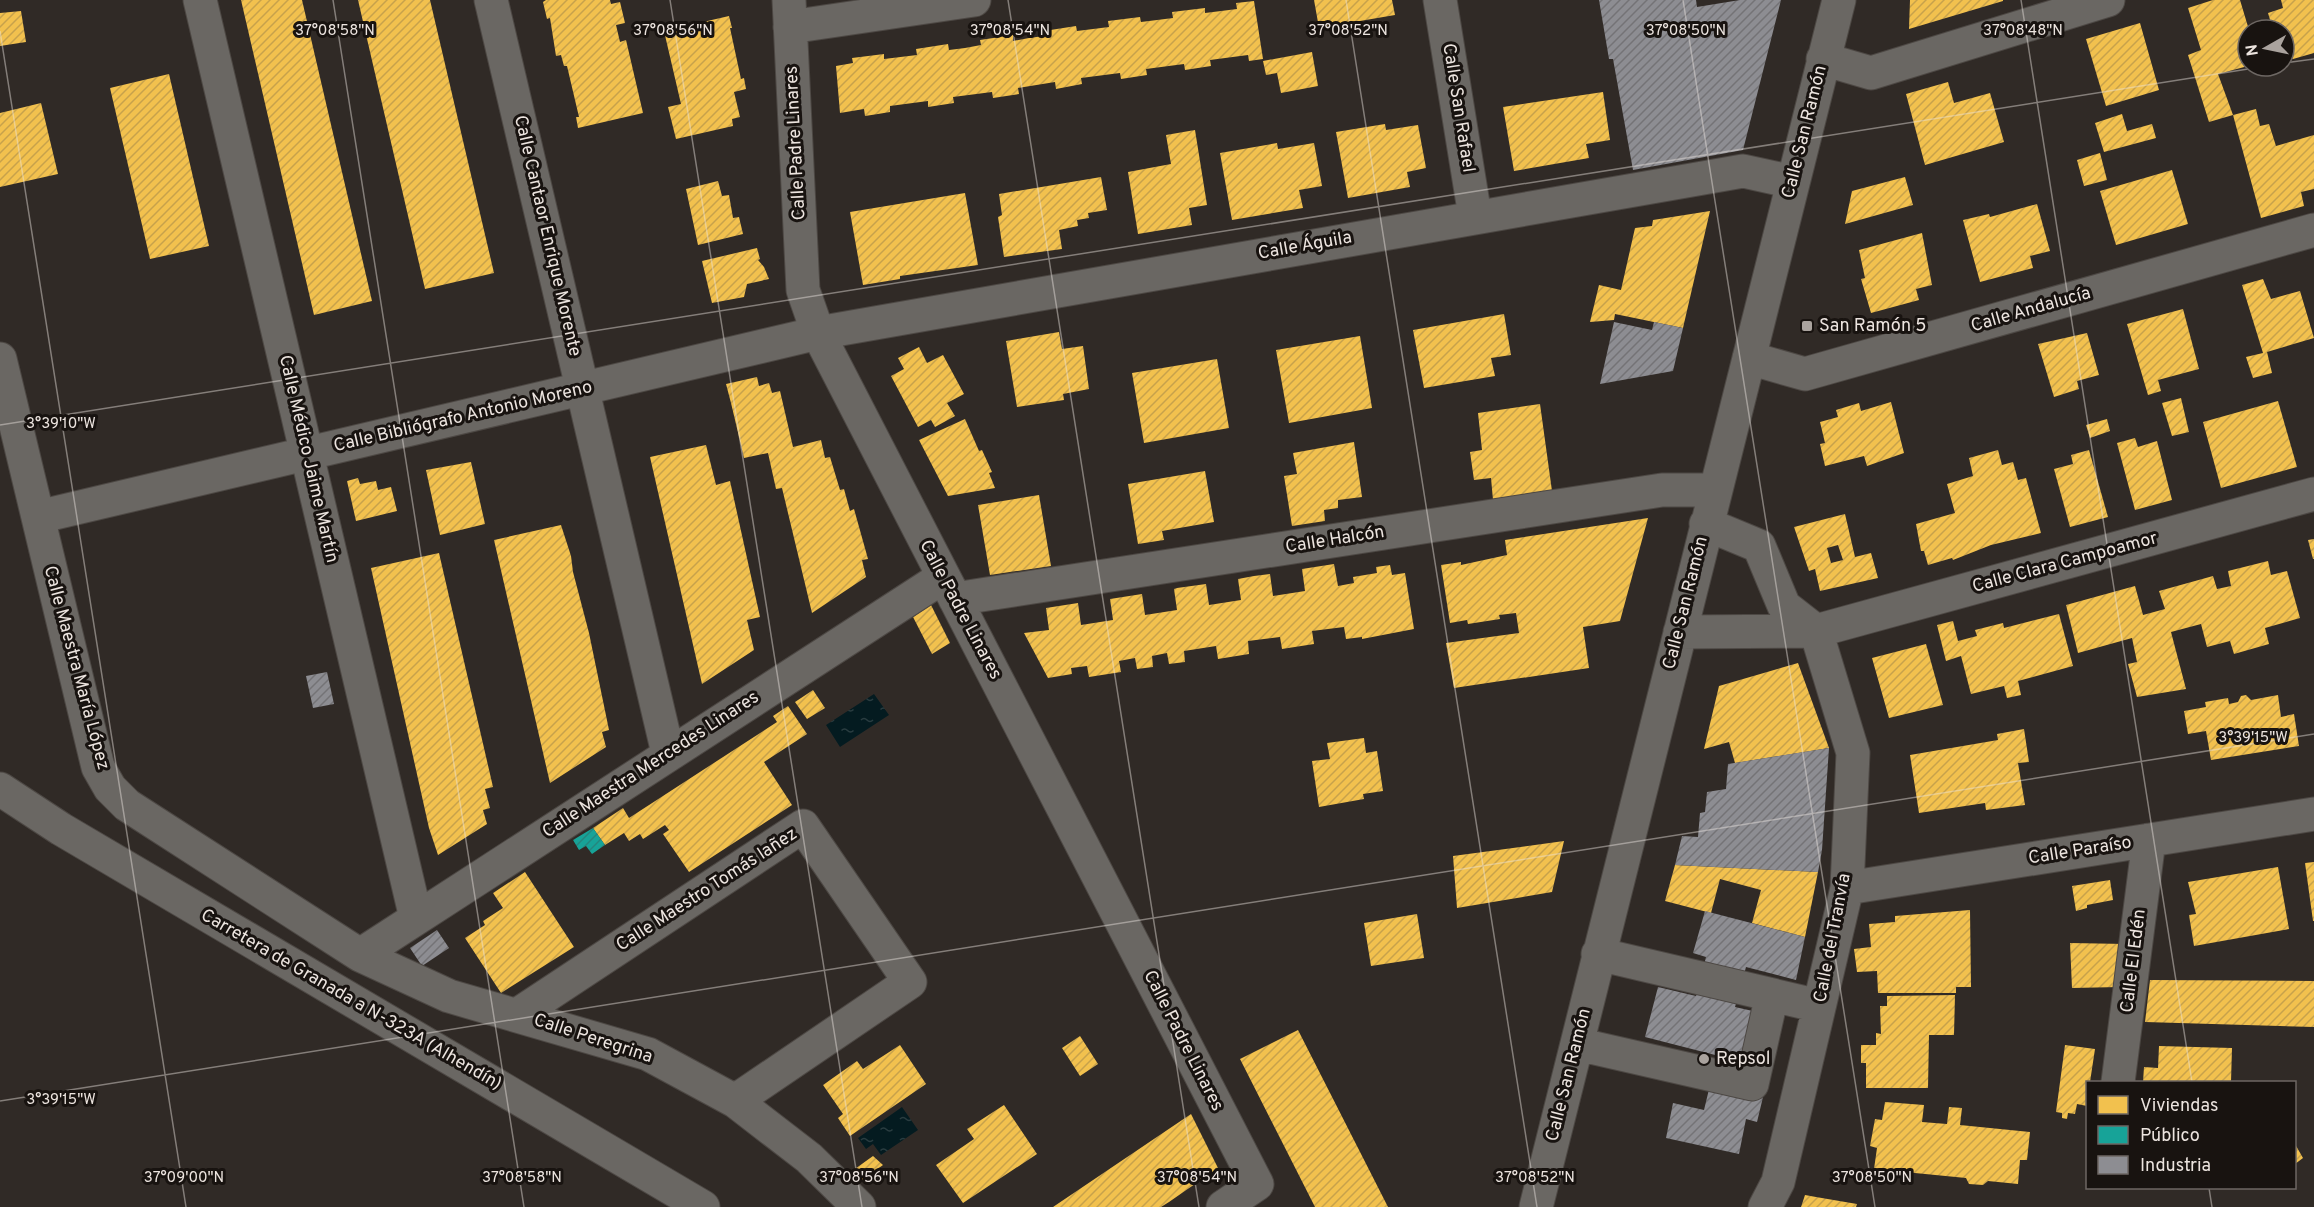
<svg xmlns="http://www.w3.org/2000/svg" width="2314" height="1207" font-family="Overpass,sans-serif">
  <defs>
    <pattern id="water-ripples" width="26" height="14" patternUnits="userSpaceOnUse" patternTransform="scale(1.5)"><rect width="26" height="14" fill="#041b20"/><path d="M2 4q2-2 4 0t4 0M15 11q2-2 4 0t4 0" fill="none" stroke="#293c40"/></pattern>
    <pattern id="homes-hatch" width="6" height="6" patternUnits="userSpaceOnUse" patternTransform="scale(1.5)"><rect width="6" height="6" fill="#f2c14e"/><path d="M-1 1l2-2M0 6l6-6M5 7l2-2" fill="none" stroke="#c7a24b"/></pattern>
    <pattern id="public-hatch" width="6" height="6" patternUnits="userSpaceOnUse" patternTransform="scale(1.5)"><rect width="6" height="6" fill="#17a398"/><path d="M-1 1l2-2M0 6l6-6M5 7l2-2" fill="none" stroke="#25867e"/></pattern>
    <pattern id="industry-hatch" width="6" height="6" patternUnits="userSpaceOnUse" patternTransform="scale(1.5)"><rect width="6" height="6" fill="#8d8d92"/><path d="M-1 1l2-2M0 6l6-6M5 7l2-2" fill="none" stroke="#747376"/></pattern>
  </defs>
  <rect width="100%" height="100%" fill="#302a26"/>
  <path fill="url(#water-ripples)" d="M874,694l15,21 -49,32 -14,-22z
    M902,1107l16,23 -37,25 -8,-11 -7,5 -8,-11z"/>
  <path fill="url(#homes-hatch)" fill-rule="evenodd" d="M241,0h61l70,301 -58,14z
    M358,0h72l64,273 -69,16z
    M546,0h64l1,4 9,-2 5,21 -9,2 4,17 6,-2 17,73 -65,15 -2,-11h3l-12,-51h-3l-3,-11 -5,1 -6,-38 -3,1 -4,-17z
    M1314,0h78l3,15 -76,13z
    M1910,0h93v1l-94,28z
    M2213,0h27l9,30 -1,36 -30,8 15,41 -24,7 -21,-67 13,-5 -13,-42z
    M2281,0h33v53l-21,6 -9,-3v-26h-11l-5,-17 15,-5z
    M1254,1l9,58 -14,2 -1,-6 -38,5 1,6 -26,4 -1,-6 -38,5 1,6 -26,4 -1,-6 -39,5 1,6 -26,5 -1,-7 -37,6 1,6 -26,4 -1,-6 -39,5 1,6 -26,4v-6l-38,5v6l-12,2 -13,2 -1,-7 -24,4 -4,-47 17,-3 -1,-5 32,-4v5l33,-4 -1,-6 32,-5 1,6 16,-2 16,-3 -1,-5 33,-5v6l16,-3 15,-2v-5l32,-5 1,5 32,-4 -1,-6 32,-4 1,5 32,-4 -1,-6 33,-4v5l32,-4 -1,-6z
    M21,11l5,31 -26,4v-33z
    M729,16l3,12h-2l11,51 3,-1 2,11 -12,3 6,25 -8,2 1,7 -57,13 -8,-32 13,-3 -17,-73z
    M2140,23l19,67 -53,16 -20,-67z
    M1312,52l6,34 -37,7 -4,-20 -11,2 -3,-14z
    M169,74l40,172 -59,13 -40,-171z
    M1948,82l6,21 36,-10 14,49 -79,23 -19,-71z
    M1603,92l7,48 -24,4 3,14 -75,13 -11,-64z
    M41,103l17,71 -58,13v-74z
    M2256,109l4,17 9,-2 7,22 38,-11v54l-13,3 3,14 -43,12 -28,-103z
    M2122,114l5,17 25,-7 4,14 -52,14 -9,-29z
    M1385,124l1,6 32,-5 8,43 -19,4 3,15 -62,11 -12,-66z
    M1195,130l12,75 -18,3 3,17 -54,9 -10,-62 43,-8 -5,-29z
    M1277,143l1,6 36,-6 8,43 -23,4 4,18 -71,12 -12,-67z
    M2100,153l7,27 -23,6 -7,-26z
    M2172,170l16,54 -72,21 -16,-54z
    M1101,177l6,33 -19,3 1,5 -12,2 1,6 -19,4 3,19 -58,8 -6,-40 4,-2 -3,-21z
    M1905,177l8,28 -68,19 7,-33z
    M718,181l4,15 7,-1 4,23 6,-1 4,17 -45,11 -12,-56z
    M965,193l13,72 -78,11v3l-37,6 -13,-73z
    M2037,204l13,47 -20,5 3,12 -53,14 -17,-62 26,-6 1,3z
    M1710,211l-27,117 -68,-14 -1,6 -24,2 9,-37 22,5 14,-62 17,-2 1,-6z
    M1922,233l10,52 -16,4 3,11 -48,13 -10,-34 4,-1 -6,-28z
    M757,248l3,11 -2,1 6,7 5,12 -22,5 -3,13 -32,6 -10,-42z
    M2263,279l8,20 29,-8 14,47 -47,14 5,21 -19,5 -7,-21 17,-4 -21,-68z
    M2183,309l16,60 -41,11 3,11 -13,4 -21,-71z
    M1504,314l7,41 -20,3 4,18 -71,12 -11,-58z
    M1059,332l3,17 21,-3 6,43 -26,5 1,6 -47,7 -11,-66z
    M2087,333l12,42 -22,6 2,8 -25,8 -16,-53z
    M1360,336l12,72 -83,15 -13,-73z
    M919,347l8,16 16,-8 21,39 -17,9 8,13 -20,11 -4,-7 -13,7 -27,-51 13,-7 -6,-11z
    M1217,359l12,69 -85,15 -12,-70z
    M757,377l2,9 10,-3 3,10 8,-2 13,56 28,-7 4,18 5,-1 10,33 4,-1 6,22 4,-2 14,50 -6,1 4,17 -54,36 -30,-125 -6,1 -8,-36 -24,5 -13,-55 -5,-19z
    M2181,398l8,34 -17,4 -10,-33z
    M2278,401l19,66 -76,21 -18,-66z
    M1891,402l13,51 -37,13 -3,-10 -39,10 -5,-22 5,-1 -5,-21 18,-5 -2,-7 23,-7 2,8z
    M1540,404l12,87 -59,9 -2,-22 -17,2 -4,-28 12,-2 -4,-37z
    M965,419l14,32 3,-1 10,22 -3,1 6,15 -47,8 -29,-56z
    M2107,419l3,12 -20,7 -4,-13z
    M2135,438l3,9 19,-6 15,59 -37,10 -18,-67z
    M1354,442l8,55 -24,3v8l-14,2 1,11 -33,5 -8,-50 13,-2 -4,-21z
    M706,445l10,40 14,-4 30,136 -13,3 7,30 -52,34 -52,-227z
    M1998,450l4,15 11,-3 5,18 8,-2 15,55 -50,12 -38,15 -1,-2 -24,7 -4,-14h-3l-5,-27 39,-11 -8,-29 26,-8 -4,-18z
    M2089,450l19,67 -38,10 -16,-58 19,-5 -2,-9z
    M471,462l14,62 -45,11 -14,-65z
    M1205,471l9,51 -52,9 2,9 -26,4 -10,-60z
    M358,478l2,6 16,-3 2,9 13,-3 6,24 -41,10 -9,-40z
    M1039,495l12,71 -61,9 -12,-70z
    M1845,514l10,43 16,-4 7,25 -58,13 -5,-22 -6,2 -15,-44zM1838,545l5,15 -12,3 -4,-15z
    M1648,518l-28,103 -37,6 6,41 -135,20 -8,-45 73,-10 -3,-20 -17,2 1,4 -32,5 -1,-4 -17,3 -9,-58 20,-3v3l46,-10 -2,-15z
    M561,525l10,31 2,16 16,61 20,97 -7,2 4,15 -56,36 -56,-243z
    M2314,539v20h-1l-5,-19z
    M439,553l54,234 -8,2 5,19 -7,2 4,14 -49,31 -9,-27 -58,-260z
    M2268,561l3,14 16,-4 13,47 -35,10 4,16 -35,10 -4,-13 -23,6 -6,-23 -30,8 15,57 -49,8 -9,-33 9,-2 -5,-24 -54,15 -12,-48 69,-19 8,29 22,-6 -6,-18 54,-15 4,13 14,-3 -3,-15z
    M1334,564l4,22 16,-3 -1,-6 24,-4 -1,-6 14,-2 2,10 13,-2 9,56 -52,10v-2l-16,2 -2,-12 -32,4 2,13 -32,5 -2,-12 -32,4 1,13 -31,5 -2,-13 -32,5 1,11 -16,2 -2,-11 -15,3 1,11 -16,2 -2,-11 -16,3 2,11 -32,5 -2,-11 -16,2 1,6 -24,4 -24,-45 25,-3 -3,-22 32,-5 3,22 32,-5 -3,-21 32,-5 3,21 32,-5 -3,-21 3,-1 29,-4 3,21 32,-5 -3,-21 16,-3 16,-2 3,22 32,-5 -3,-22z
    M931,605l19,38 -18,11 -19,-37z
    M2059,614l14,52 -55,15 3,14 -14,3 -3,-12 -33,8 -10,-38 -15,5 -9,-36 16,-4 5,20 19,-5 -2,-6 28,-7 1,5z
    M1926,644l17,61 -54,13 -17,-60z
    M1798,663l31,85 -94,15 -6,-21 -25,7 15,-63z
    M813,690l12,18 -18,11 -12,-17z
    M2246,695l5,5 27,-5 3,22 13,-3 5,32 -88,14 -5,-29 -18,3 -4,-23 22,-4 -1,-5 23,-4 1,6 9,-2 3,-6z
    M788,706l19,28 -43,28 28,43 -103,67 -26,-38 6,-4 -4,-5 -22,14 -3,-5 -11,7 -5,-8 -19,12 -12,-17 30,-20 6,10 148,-96 -4,-6z
    M2024,729l5,33 -11,1 7,42 -39,5 -1,-7 -66,10 -9,-58 88,-15 -1,-6z
    M1364,738l2,15 11,-2 6,40 -20,3 1,5 -45,8 -7,-46 18,-2 -3,-16z
    M1564,841l-12,51 -95,16 -4,-52z
    M2314,862v59h-1l-8,-58z
    M1675,865l143,7 -13,65 -53,-14 9,-33 -41,-11 -9,34 -46,-12z
    M2278,867l11,62 -95,17 -5,-31 7,-1 -8,-32z
    M525,872l49,75 -73,46 -36,-55 20,-13 -2,-4 20,-13 -10,-15z
    M2110,880l3,20 -26,5v3l-11,3 -4,-25z
    M1970,910l1,77h-15v6h-78l-1,-22 -20,1 -3,-23 17,-2 -2,-23 26,-2v-6z
    M1417,914l7,44 -53,8 -7,-43z
    M2070,943l56,1 -6,43 -48,1z
    M2150,980l164,1v46l-169,-5z
    M1955,995l-1,40h-25l-1,53h-62v-25h-5v-18h15v-12l5,1 -1,-28h7v-10z
    M1298,1030l90,177h-73l-75,-148z
    M1080,1036l18,28 -18,12 -18,-28z
    M900,1045l26,39 -76,52 -12,-18 5,-4 -20,-29 34,-24 6,8z
    M2065,1045l30,4 -5,33h-2l-1,24 -10,-2 -2,10 -7,-1 -1,6 -5,-1v-5l-6,-1z
    M2159,1046l73,2 -1,34h-88l1,-15 14,1z
    M1885,1102l39,3 -2,17 25,2 2,-17 13,1 -2,17 70,7 -3,28h-7l-2,24 -30,-3 -5,4 -14,-1 -3,-6 -92,-9 3,-21 -7,-2 5,-27 7,1z
    M1004,1105l33,49 -74,49 -27,-38 38,-26 -7,-10z
    M1191,1114l27,54 -49,34 -8,5h-108z
    M2295,1144l8,14 -8,6z
    M873,1156l10,9 -22,16 -9,-10z
    M1805,1195l11,2 41,7 -1,3h-55z"/>
  <path fill="url(#public-hatch)" d="M593,828l12,17 -13,9 -6,-8 -7,4 -6,-10z"/>
  <path fill="url(#industry-hatch)" d="M1599,0h97l1,7 43,-7h41l-38,150 -110,20 -20,-111h-4z
    M1614,322l38,8 2,-8 29,6 -10,43 -73,13z
    M327,672l7,32 -21,4 -7,-32z
    M1829,748l-7,102 -4,22 -143,-7 7,-29 16,1 2,-24 5,-1 2,-20 19,-3 2,-25z
    M1705,911l100,26 -9,43 -50,-13 -11,40 40,9 -13,51 -117,-30 13,-50 38,9 10,-39 -13,-4z
    M437,930l12,18 -27,18 -12,-18z
    M1711,1081l53,12 -7,29 -11,-3 -7,35 -73,-16 7,-35 31,7z"/>
  <g fill="none" stroke-linecap="round" stroke-linejoin="round">
    <defs>
      <path id="minor" d="M200,0l216,918
        M491,0l177,753
        M789,0l14,290 15,43 439,851 -34,23
        M1440,0l35,216
        M790,27l184,-27
        M1823,59l48,14 237,-73
        M1749,358l56,16 509,-144
        M0,359l98,408 12,21 17,17 233,150 89,41 199,58 87,47 74,57 50,49
        M38,517l780,-184 925,-162 50,11
        M1706,524l53,22 25,60 32,25
        M955,599l707,-109h52
        M1680,632l136,-1 498,-137
        M0,789l61,40 642,378
        M1847,888l467,-74
        M1598,954l221,52
        M360,955l583,-378
        M517,1015l286,-189 107,156 -175,119
        M1577,1044l175,40 20,-89
        M2118,1082l31,-242
        M1536,1207l303,-1207
        M1765,1207l13,-25 69,-294 6,-135 -37,-122"/>
    </defs>
    <use href="#minor" stroke="#4d4844" stroke-width="35"/>
    <use href="#minor" stroke="#6a6763" stroke-width="33"/>
  </g>
  <path fill="none" stroke="#ece4df" stroke-width="1.5" stroke-opacity="0.45" d="M333,0l191,1207M670,0l192,1207M1008,0l191,1207M1346,0l191,1207M1683,0l192,1207M2021,0l171,1082M0,31l186,1176M2284,63l30,-4M0,425l2267,-359M0,1101l2314,-367M2209,1188l3,19"/>
  <g fill="#aaa39e" stroke="#181310" stroke-width="2">
    <rect x="1801" y="320" width="12" height="12" rx="3"/>
    <circle cx="1704" cy="1059" r="6"/>
  </g>
  <g text-anchor="middle" dominant-baseline="central" stroke-width="6" stroke-linejoin="round" paint-order="stroke">
    <g font-size="18" fill="#ece4df" stroke="#181310">
      <text transform="translate(1458 108) rotate(81)">Calle San Rafael</text>
      <text transform="translate(1805 132) rotate(-76)">Calle San Ramón</text>
      <text transform="translate(796 143) rotate(-93)">Calle Padre Linares</text>
      <text transform="translate(547 236) rotate(77)">Calle Cantaor Enrique Morente</text>
      <text transform="translate(1305 246) rotate(-10)">Calle Águila</text>
      <text transform="translate(2031 310) rotate(-16)">Calle Andalucía</text>
      <text transform="translate(463 417) rotate(-13)">Calle Bibliógrafo Antonio Moreno</text>
      <text transform="translate(308 459) rotate(77)">Calle Médico Jaime Martín</text>
      <text transform="translate(1335 540) rotate(-9)">Calle Halcón</text>
      <text transform="translate(2065 563) rotate(-15)">Calle Clara Campoamor</text>
      <text transform="translate(1686 603) rotate(-76)">Calle San Ramón</text>
      <text transform="translate(960 610) rotate(62)">Calle Padre Linares</text>
      <text transform="translate(76 668) rotate(75)">Calle Maestra María López</text>
      <text transform="translate(651 765) rotate(-33)">Calle Maestra Mercedes Linares</text>
      <text transform="translate(2080 851) rotate(-9)">Calle Paraíso</text>
      <text transform="translate(707 890) rotate(-33)">Calle Maestro Tomás Iañez</text>
      <text transform="translate(1833 938) rotate(-79)">Calle del Tranvía</text>
      <text transform="translate(2134 961) rotate(-83)">Calle El Edén</text>
      <text transform="translate(351 1000) rotate(30)">Carretera de Granada a N-323A (Alhendín)</text>
      <text transform="translate(593 1039) rotate(18)">Calle Peregrina</text>
      <text transform="translate(1183 1041) rotate(63)">Calle Padre Linares</text>
      <text transform="translate(1569 1075) rotate(-76)">Calle San Ramón</text>
    </g>
    <g font-size="18" fill="#ece4df" stroke="#181310" text-anchor="start">
      <text x="1819" y="326">San Ramón 5</text>
      <text x="1716" y="1059">Repsol</text>
    </g>
  </g>
  <g font-size="15" text-anchor="middle" fill="#ece4df" stroke="#181310" stroke-width="6" stroke-linejoin="round" paint-order="stroke">
    <text x="673" y="35">37°08'56"N</text>
    <text x="1010" y="35">37°08'54"N</text>
    <text x="1348" y="35">37°08'52"N</text>
    <text x="2023" y="35">37°08'48"N</text>
    <text x="335" y="35">37°08'58"N</text>
    <text x="1686" y="35">37°08'50"N</text>
    <text x="61" y="428">3°39'10"W</text>
    <text x="2253" y="742">3°39'15"W</text>
    <text x="61" y="1104">3°39'15"W</text>
    <text x="184" y="1182">37°09'00"N</text>
    <text x="522" y="1182">37°08'58"N</text>
    <text x="859" y="1182">37°08'56"N</text>
    <text x="1197" y="1182">37°08'54"N</text>
    <text x="1535" y="1182">37°08'52"N</text>
    <text x="1872" y="1182">37°08'50"N</text>
  </g>
  <rect x="2086" y="1081" width="210" height="108" fill="#181310" stroke="#6d6763" stroke-width="1.5"/>
  <rect x="2098" y="1096" width="30" height="18" fill="#f2c14e" stroke="#6d6763" stroke-width="1.5"/>
  <text x="2140" y="1111" font-size="18" fill="#ece4df">Viviendas</text>
  <rect x="2098" y="1126" width="30" height="18" fill="#17a398" stroke="#6d6763" stroke-width="1.5"/>
  <text x="2140" y="1141" font-size="18" fill="#ece4df">Público</text>
  <rect x="2098" y="1156" width="30" height="18" fill="#8d8d92" stroke="#6d6763" stroke-width="1.5"/>
  <text x="2140" y="1171" font-size="18" fill="#ece4df">Industria</text>
  <g transform="translate(2266 48) rotate(261)"><circle r="28" fill="#181310" stroke="#6d6763" stroke-width="1.5"/>
  <path d="M0-4.5L10 22L0 15L-10 22Z" fill="#aaa39e"/>
  <text y="-9" font-size="16" font-weight="bold" text-anchor="middle" fill="#ece4df">N</text>
  </g>
</svg>
